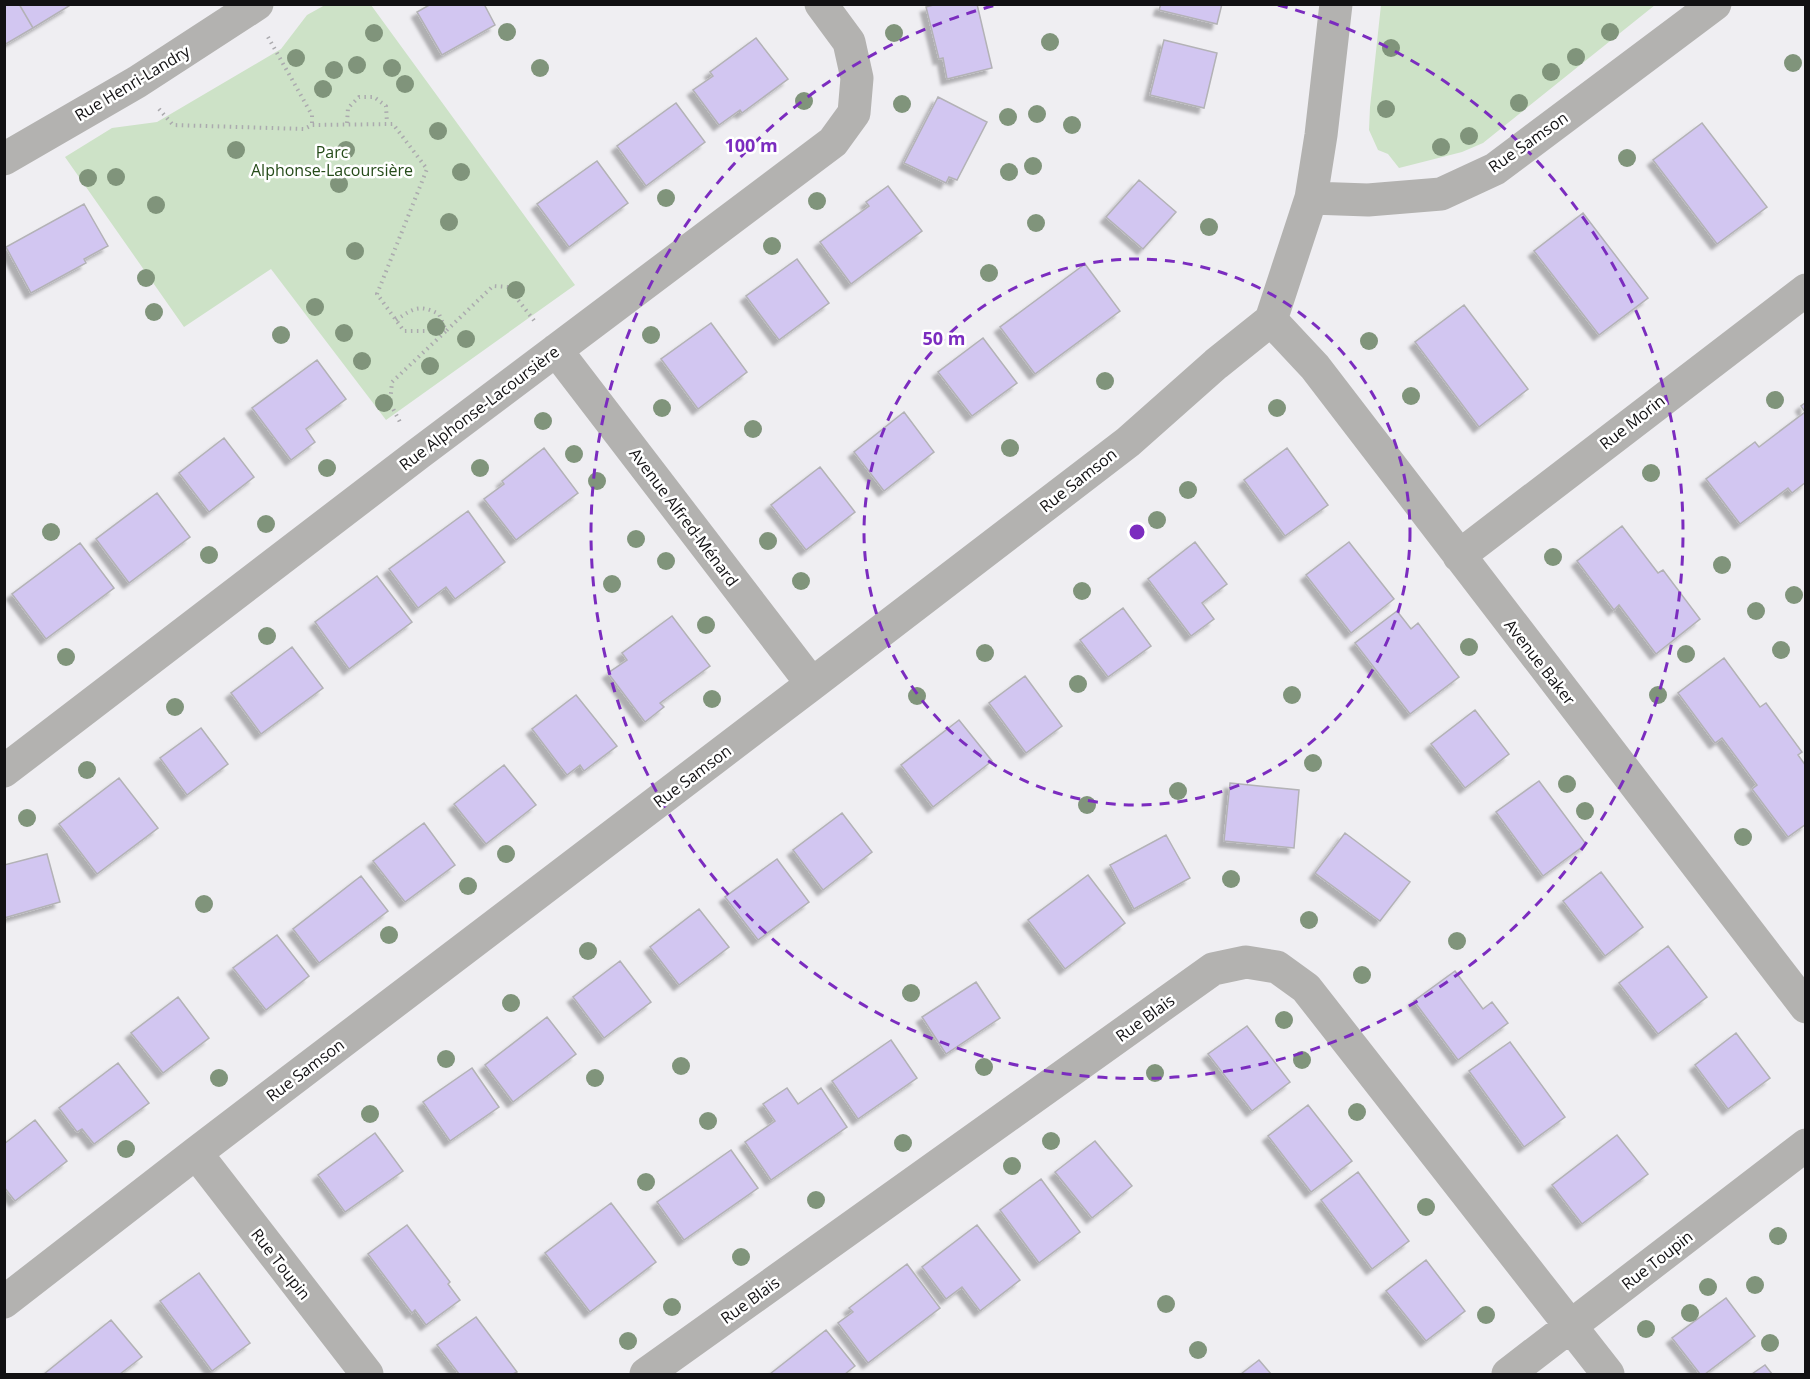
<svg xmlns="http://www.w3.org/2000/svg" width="1810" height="1379" font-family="'Open Sans',sans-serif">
  <defs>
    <filter id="shadow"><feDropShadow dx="-5.5" dy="5.5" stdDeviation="1.5" flood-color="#0004"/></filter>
  </defs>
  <rect width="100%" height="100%" fill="#efeef2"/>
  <path fill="#cde2c7" d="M325,5h46l204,280 -189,135 -115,-151 -87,58 -119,-170 47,-29 45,-6 124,-73 26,-34z
    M1381,5v-1l274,1 -172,138 -21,9 -63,16 -11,-14 -10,-4 -9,-20 1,-23z"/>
  <path fill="#d2c6f1" stroke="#b3b2b6" stroke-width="1.5" filter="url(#shadow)" d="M4,4h15l14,24 -29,17z
    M19,4h49l1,2 -36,22z
    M431,4h53l11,21 -53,30 -25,-43z
    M937,4h40l15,64 -45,11 -4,-21 -4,1 -13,-52z
    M1161,4h61l-5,20 -58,-14z
    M756,38l32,41 -46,34 -2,-3 -21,15 -26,-35 20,-14 -3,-4z
    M1164,40l53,13 -13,55 -54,-13z
    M938,97l49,25 -30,58 -8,-3 -3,6 -42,-20z
    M676,103l29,39 -59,44 -29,-40z
    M1702,123l65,84 -50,37 -64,-84z
    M597,161l31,42 -59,44 -32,-43z
    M1139,180l37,32 -33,37 -37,-32z
    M888,186l34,45 -71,53 -31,-42 49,-36 -3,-4z
    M84,204l24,42 -24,13 2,4 -55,30 -25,-46z
    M1583,213l65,85 -49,37 -65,-84z
    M797,259l32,44 -50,37 -33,-44z
    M1085,264l35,47 -85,63 -35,-47z
    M1464,305l64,84 -49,38 -64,-85z
    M711,323l36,49 -49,37 -37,-50z
    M983,338l34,45 -45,33 -34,-44z
    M317,360l29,39 -40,30 9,13 -24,18 -39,-52z
    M1806,402v80l-14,11 -4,-5 -48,36 -34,-45 49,-37 4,5 46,-35 -4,-6z
    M904,412l30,40 -50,39 -30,-39z
    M224,438l30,39 -45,35 -30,-39z
    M544,448l34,45 -62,47 -32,-41 20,-15 -2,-3z
    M1287,448l41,57 -43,31 -41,-56z
    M820,467l35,45 -49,38 -35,-45z
    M157,493l33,44 -61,46 -33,-44z
    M468,511l37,51 -50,37 -9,-12 -28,21 -29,-39z
    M1622,526l36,47 5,-3 37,49 -44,35 -37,-49 -5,5 -37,-49z
    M1195,542l32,42 -25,19 12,16 -23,17 -43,-57z
    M1349,542l45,57 -43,34 -45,-58z
    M80,543l34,45 -68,51 -34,-45z
    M377,576l35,46 -63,47 -34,-47z
    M1123,608l28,38 -43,31 -28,-37z
    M1397,611l14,18 7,-6 41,54 -49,37 -55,-71z
    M672,616l38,50 -50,37 4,4 -19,15 -37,-49 19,-13 -5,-7z
    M292,647l31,41 -62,46 -30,-41z
    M1724,658l36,49 6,-4 36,49 -4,3 8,11v58l-18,13 -36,-48 5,-4 -35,-47 -7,5 -37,-50z
    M1025,676l37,50 -36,27 -37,-50z
    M576,695l41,51 -33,25 -4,-6 -13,10 -35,-46z
    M1475,710l34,44 -44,34 -34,-44z
    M959,720l33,41 -59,46 -32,-42z
    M201,728l27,36 -41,31 -27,-37z
    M504,765l32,40 -50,39 -32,-40z
    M119,778l39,50 -61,46 -38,-50z
    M1539,781l47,63 -43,32 -47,-64z
    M1230,783l69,7 -5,58 -70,-7z
    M842,813l30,39 -49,38 -30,-40z
    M424,823l31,42 -50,37 -32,-41z
    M1345,833l65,49 -30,39 -65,-48z
    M1166,835l24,43 -56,31 -24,-44z
    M47,854l13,48 -56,16v-53z
    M777,859l32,43 -51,38 -33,-43z
    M1601,872l42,55 -38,29 -42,-55z
    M1088,875l37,48 -60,46 -37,-49z
    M361,876l27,35 -69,52 -26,-34z
    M699,909l30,38 -50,38 -29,-38z
    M277,935l32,41 -43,34 -33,-42z
    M1668,946l39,51 -49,37 -39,-51z
    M620,961l31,41 -47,36 -31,-41z
    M1455,971l28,38 9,-7 16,21 -50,37 -44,-59z
    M976,982l24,36 -54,36 -24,-37z
    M178,997l31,41 -46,35 -32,-40z
    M547,1017l29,37 -63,48 -28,-37z
    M1247,1026l43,56 -38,29 -44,-57z
    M1736,1033l34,45 -42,31 -33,-44z
    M891,1040l26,38 -59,41 -26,-38z
    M1510,1042l55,75 -41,30 -55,-76z
    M118,1063l31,40 -55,41 -12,-15 -5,3 -18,-24z
    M472,1068l27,39 -49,34 -27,-39z
    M787,1088l11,16 23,-16 26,39 -76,53 -26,-38 30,-21 -12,-17z
    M1308,1105l44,56 -41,31 -43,-56z
    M35,1120l32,41 -52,40 -11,-14v-43z
    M375,1133l28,38 -58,41 -27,-37z
    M1617,1135l31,39 -66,50 -30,-39z
    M1095,1141l37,45 -40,32 -37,-46z
    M731,1150l27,38 -74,52 -27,-38z
    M1358,1172l51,69 -37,28 -51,-69z
    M1041,1179l39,53 -41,31 -39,-53z
    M611,1203l45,59 -66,50 -45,-59z
    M407,1225l43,57 -2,2 12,16 -34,25 -11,-15 -3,3 -44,-59z
    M977,1225l43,55 -40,31 -18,-24 -16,12 -24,-32z
    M1426,1260l39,51 -39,30 -40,-50z
    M907,1264l33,44 -72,55 -30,-40 15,-11 -4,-4z
    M199,1273l51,70 -38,28 -52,-70z
    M1726,1298l29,38 -50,38h-5l-28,-36z
    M476,1317l41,55 -4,2h-54l-22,-29z
    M111,1320l31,37 -22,17h-76z
    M826,1330l29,36 -10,8h-75z
    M1259,1360l12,14h-30z
    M1765,1365l7,9h-20z"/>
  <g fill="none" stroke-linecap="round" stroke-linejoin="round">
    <path stroke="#abaaae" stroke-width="4" stroke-dasharray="1.5 4.5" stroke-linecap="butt" d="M268,37l44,78v10
      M159,109l14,16 131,4 8,-4 81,-1 34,45 -50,125 27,37h42l47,-45 15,1 28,36
      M347,123l1,-15 11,-11h15l12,9 1,17
      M396,320c18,-12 23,-16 43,-6l7,17 -54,51 -2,21 11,21"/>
    <path stroke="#b3b2b0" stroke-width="33" d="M4,159l133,-77 120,-78
      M1311,198l57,2 73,-6 54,-25 220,-165
      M1271,320l44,47 491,640
      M556,350l256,334
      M1459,556l347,-266
      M4,771l414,-317 415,-312 21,-29 3,-35 -8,-36 -28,-38
      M196,1153l171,221
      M4,1302l192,-149 616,-469 316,-242 88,-78 55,-44 40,-122 10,-63 15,-131
      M646,1374l567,-405 33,-7 31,5 29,21 302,386
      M1508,1374l298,-229"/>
  </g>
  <g fill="#80947b">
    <circle cx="507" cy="32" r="9"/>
    <circle cx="1610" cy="32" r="9"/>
    <circle cx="374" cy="33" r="9"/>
    <circle cx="894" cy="33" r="9"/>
    <circle cx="1050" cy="42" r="9"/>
    <circle cx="1391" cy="48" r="9"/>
    <circle cx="1576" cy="57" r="9"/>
    <circle cx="296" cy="58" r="9"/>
    <circle cx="1793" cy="63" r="9"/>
    <circle cx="357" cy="65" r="9"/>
    <circle cx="392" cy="68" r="9"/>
    <circle cx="540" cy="68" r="9"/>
    <circle cx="334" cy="70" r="9"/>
    <circle cx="1551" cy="72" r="9"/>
    <circle cx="405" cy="84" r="9"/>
    <circle cx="323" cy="89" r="9"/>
    <circle cx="804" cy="101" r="9"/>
    <circle cx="1519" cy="103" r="9"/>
    <circle cx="902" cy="104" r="9"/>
    <circle cx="1386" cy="109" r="9"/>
    <circle cx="1037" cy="114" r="9"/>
    <circle cx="1008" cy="117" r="9"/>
    <circle cx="1072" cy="125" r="9"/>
    <circle cx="438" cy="131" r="9"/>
    <circle cx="1469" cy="136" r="9"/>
    <circle cx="1441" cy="147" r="9"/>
    <circle cx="236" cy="150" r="9"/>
    <circle cx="346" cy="150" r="9"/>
    <circle cx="1627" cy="158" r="9"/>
    <circle cx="1033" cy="166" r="9"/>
    <circle cx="461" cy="172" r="9"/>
    <circle cx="1009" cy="172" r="9"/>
    <circle cx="116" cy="177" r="9"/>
    <circle cx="88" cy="178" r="9"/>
    <circle cx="339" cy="184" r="9"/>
    <circle cx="666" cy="198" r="9"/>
    <circle cx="817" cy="201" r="9"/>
    <circle cx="156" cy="205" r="9"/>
    <circle cx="449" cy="222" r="9"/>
    <circle cx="1036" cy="223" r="9"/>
    <circle cx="1209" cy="227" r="9"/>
    <circle cx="772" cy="246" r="9"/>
    <circle cx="355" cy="251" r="9"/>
    <circle cx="989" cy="273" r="9"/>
    <circle cx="146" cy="278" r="9"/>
    <circle cx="516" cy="290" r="9"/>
    <circle cx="315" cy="307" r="9"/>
    <circle cx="154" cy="312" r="9"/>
    <circle cx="436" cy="327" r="9"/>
    <circle cx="344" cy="333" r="9"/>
    <circle cx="281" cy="335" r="9"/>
    <circle cx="651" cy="335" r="9"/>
    <circle cx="466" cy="339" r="9"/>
    <circle cx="1369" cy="341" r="9"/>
    <circle cx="362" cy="361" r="9"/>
    <circle cx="430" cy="366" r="9"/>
    <circle cx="1105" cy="381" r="9"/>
    <circle cx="1411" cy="396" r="9"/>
    <circle cx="1775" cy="400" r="9"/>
    <circle cx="384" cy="403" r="9"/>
    <circle cx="662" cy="408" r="9"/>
    <circle cx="1277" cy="408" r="9"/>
    <circle cx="543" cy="421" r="9"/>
    <circle cx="753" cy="429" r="9"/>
    <circle cx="1010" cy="448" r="9"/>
    <circle cx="574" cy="454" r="9"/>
    <circle cx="327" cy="468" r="9"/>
    <circle cx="480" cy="468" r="9"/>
    <circle cx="1651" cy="473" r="9"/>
    <circle cx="597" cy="481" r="9"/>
    <circle cx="1188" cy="490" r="9"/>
    <circle cx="1157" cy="520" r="9"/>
    <circle cx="266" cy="524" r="9"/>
    <circle cx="51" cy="532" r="9"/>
    <circle cx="636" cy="539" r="9"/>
    <circle cx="768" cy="541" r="9"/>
    <circle cx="209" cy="555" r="9"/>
    <circle cx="1553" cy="557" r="9"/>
    <circle cx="666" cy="561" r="9"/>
    <circle cx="1722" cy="565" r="9"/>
    <circle cx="801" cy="581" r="9"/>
    <circle cx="612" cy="584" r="9"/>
    <circle cx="1082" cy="591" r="9"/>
    <circle cx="1794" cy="595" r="9"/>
    <circle cx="1756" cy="611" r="9"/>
    <circle cx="706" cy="625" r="9"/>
    <circle cx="267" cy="636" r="9"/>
    <circle cx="1469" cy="647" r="9"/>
    <circle cx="1781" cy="650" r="9"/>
    <circle cx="985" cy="653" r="9"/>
    <circle cx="1686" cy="654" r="9"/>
    <circle cx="66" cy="657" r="9"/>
    <circle cx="1078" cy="684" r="9"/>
    <circle cx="1292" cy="695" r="9"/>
    <circle cx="1658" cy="695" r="9"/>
    <circle cx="917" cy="696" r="9"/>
    <circle cx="712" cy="699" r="9"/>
    <circle cx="175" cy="707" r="9"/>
    <circle cx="1313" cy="763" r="9"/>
    <circle cx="87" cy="770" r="9"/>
    <circle cx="1567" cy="784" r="9"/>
    <circle cx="1178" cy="791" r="9"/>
    <circle cx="1087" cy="805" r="9"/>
    <circle cx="1585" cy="811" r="9"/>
    <circle cx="27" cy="818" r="9"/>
    <circle cx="1743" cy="837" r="9"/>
    <circle cx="506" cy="854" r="9"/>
    <circle cx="1231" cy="879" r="9"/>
    <circle cx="468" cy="886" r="9"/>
    <circle cx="204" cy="904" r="9"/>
    <circle cx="1309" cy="920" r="9"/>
    <circle cx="389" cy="935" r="9"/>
    <circle cx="1457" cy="941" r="9"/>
    <circle cx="588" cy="951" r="9"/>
    <circle cx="1362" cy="975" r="9"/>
    <circle cx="911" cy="993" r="9"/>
    <circle cx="511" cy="1003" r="9"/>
    <circle cx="1284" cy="1020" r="9"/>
    <circle cx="446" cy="1059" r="9"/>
    <circle cx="1302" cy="1060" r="9"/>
    <circle cx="681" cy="1066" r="9"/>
    <circle cx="984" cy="1067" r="9"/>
    <circle cx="1155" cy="1073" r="9"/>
    <circle cx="219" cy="1078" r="9"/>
    <circle cx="595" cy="1078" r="9"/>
    <circle cx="1357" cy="1112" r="9"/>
    <circle cx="370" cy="1114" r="9"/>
    <circle cx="708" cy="1121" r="9"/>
    <circle cx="1051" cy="1141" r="9"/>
    <circle cx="903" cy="1143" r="9"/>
    <circle cx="126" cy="1149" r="9"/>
    <circle cx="1012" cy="1166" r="9"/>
    <circle cx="646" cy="1182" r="9"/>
    <circle cx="816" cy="1200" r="9"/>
    <circle cx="1426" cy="1207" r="9"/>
    <circle cx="1778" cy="1236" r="9"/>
    <circle cx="741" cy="1257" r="9"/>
    <circle cx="1755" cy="1285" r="9"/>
    <circle cx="1708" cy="1287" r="9"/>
    <circle cx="1166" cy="1304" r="9"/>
    <circle cx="672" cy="1307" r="9"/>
    <circle cx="1690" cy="1313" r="9"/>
    <circle cx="1486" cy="1315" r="9"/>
    <circle cx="1646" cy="1329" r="9"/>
    <circle cx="628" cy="1341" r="9"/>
    <circle cx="1770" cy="1343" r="9"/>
    <circle cx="1198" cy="1350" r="9"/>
  </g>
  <g fill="none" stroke="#7b2cbf" stroke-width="3" stroke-dasharray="10 8">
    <circle cx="1137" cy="532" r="273"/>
    <path d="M1278 5A546 546 0 1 1 996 5"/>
  </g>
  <g text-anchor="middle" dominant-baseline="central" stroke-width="5" stroke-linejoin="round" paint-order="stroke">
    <g font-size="16" fill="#121113" stroke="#fff">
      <text transform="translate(132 83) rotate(-31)">Rue Henri-Landry</text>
      <text transform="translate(1528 142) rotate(-35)">Rue Samson</text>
      <text transform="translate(479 408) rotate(-37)">Rue Alphonse-Lacoursière</text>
      <text transform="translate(1632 422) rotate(-38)">Rue Morin</text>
      <text transform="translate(1078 480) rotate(-38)">Rue Samson</text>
      <text transform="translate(684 517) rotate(53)">Avenue Alfred-Ménard</text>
      <text transform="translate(1540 662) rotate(52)">Avenue Baker</text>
      <text transform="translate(692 776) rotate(-37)">Rue Samson</text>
      <text transform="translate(1145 1018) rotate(-36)">Rue Blais</text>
      <text transform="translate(305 1070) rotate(-37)">Rue Samson</text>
      <text transform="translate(1657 1260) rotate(-38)">Rue Toupin</text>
      <text transform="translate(281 1264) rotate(52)">Rue Toupin</text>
      <text transform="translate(750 1300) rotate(-36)">Rue Blais</text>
    </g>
    <g font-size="16" fill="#254b19" stroke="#fff">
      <text x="332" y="152">Parc<tspan x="332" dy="18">Alphonse-Lacoursière</tspan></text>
    </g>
  </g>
  <circle cx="1137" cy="532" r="9" fill="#7b2cbf" stroke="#fff" stroke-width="3"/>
  <g font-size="18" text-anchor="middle" font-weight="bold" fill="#7b2cbf" stroke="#fff" stroke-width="5" stroke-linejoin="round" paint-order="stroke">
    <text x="751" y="152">100 m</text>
    <text x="944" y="345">50 m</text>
  </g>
  <rect width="1810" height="1379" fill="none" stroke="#121113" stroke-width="12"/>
</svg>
